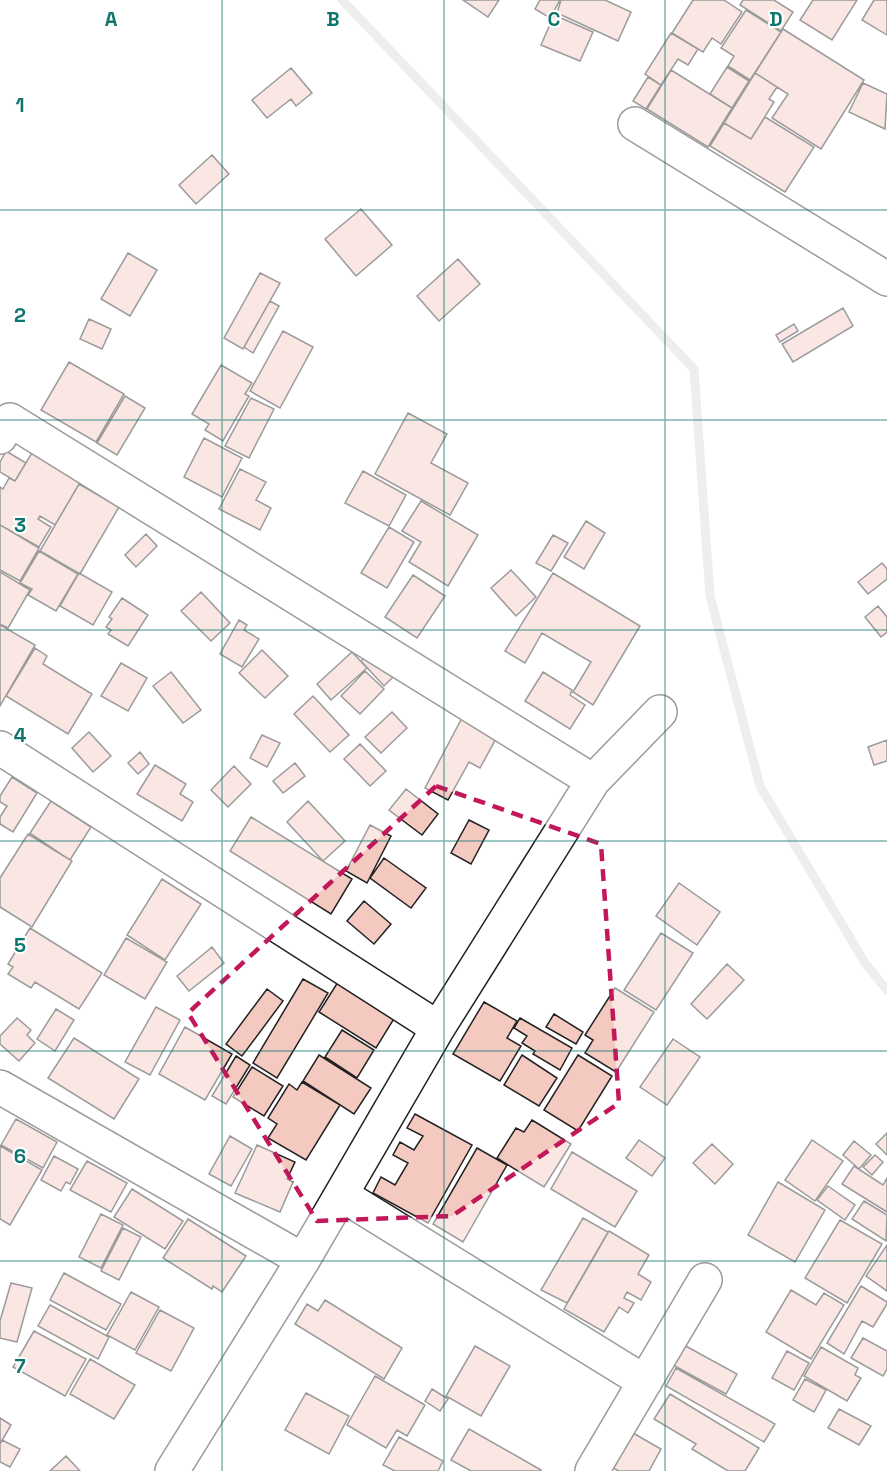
<svg xmlns="http://www.w3.org/2000/svg" width="887" height="1471" font-family="'Space Grotesk',sans-serif">
  <rect width="100%" height="100%" fill="#fff"/>
  <g fill="none" stroke-linecap="round" stroke-linejoin="round">
    <path stroke="#d9d9d9" stroke-width="9" d="M342,0l352,369 16,227 50,190 105,177 22,27"/>
  </g>
  <path fill="#f3c9c0" stroke="#222" stroke-width="1.5" d="M463,0h36l-11,17z
    M540,0h20l-10,18 -15,-9z
    M561,0h44l26,12 -13,29 -61,-28z
    M693,0h31l18,12 -21,32 -9,-6 -9,14 -31,-19z
    M743,0h31l19,12 -12,19 -41,-26z
    M813,0h44l-25,40 -32,-20z
    M874,0h13v35l-25,-15z
    M746,10l35,22 -31,48 -22,-14 6,-10 -13,-8z
    M554,15l39,17 -13,29 -39,-16z
    M783,29l81,51 -43,69 -49,-31 16,-24 -33,-21z
    M671,33l27,16 -10,16 -10,-6 -17,26 -16,-11z
    M727,67l22,14 -17,27 -22,-14z
    M291,68l21,25 -16,13 -5,-7 -24,19 -15,-18z
    M671,70l61,38 -24,39 -61,-38z
    M755,73l22,14 -8,12 5,3 -23,37 -27,-16z
    M648,77l13,8 -15,24 -13,-8z
    M863,83l24,11 -2,35 -36,-17z
    M765,117l49,30 -29,45 -75,-46 14,-23 27,16z
    M212,155l17,19 -33,30 -17,-19z
    M361,209l31,36 -36,31 -31,-37z
    M128,253l29,17 -27,46 -29,-17z
    M458,259l22,25 -41,37 -22,-25z
    M260,273l20,10 -37,66 -19,-11z
    M270,301l9,5 -26,47 -9,-6z
    M843,308l10,18 -60,36 -11,-18z
    M89,319l22,10 -9,20 -22,-10z
    M794,324l4,7 -18,11 -4,-7z
    M283,331l30,16 -33,61 -30,-17z
    M69,362l55,32 -28,48 -55,-32z
    M221,365l31,18 -7,11 4,2 -26,45 -18,-11 4,-6 -17,-10z
    M125,396l20,12 -28,47 -20,-12z
    M251,398l23,11 -25,49 -24,-12z
    M408,413l39,21 -16,29 37,20 -18,32 -75,-41z
    M204,438l38,20 -20,39 -38,-20z
    M6,451l20,12 -11,18 -15,-9v-10z
    M33,451l49,28 -27,46 -15,-9 -2,3 13,8 -12,20 -39,-22v-38l3,2 6,-11 6,3z
    M240,469l26,13 -10,18 15,8 -11,22 -41,-21z
    M363,471l43,24 -17,31 -44,-23z
    M79,484l40,23 -39,67 -40,-23z
    M421,501l57,34 -30,51 -39,-24 12,-20 -19,-11z
    M586,521l19,12 -21,36 -20,-12z
    M0,525l39,23 -19,33 -20,-11z
    M389,527l25,15 -27,46 -26,-15z
    M146,534l11,12 -21,21 -11,-12z
    M553,535l15,8 -17,28 -15,-8z
    M39,551l39,23 -22,37 -28,-16 4,-6 -12,-6z
    M882,563l5,6v10l-19,15 -10,-12z
    M511,570l25,27 -20,19 -25,-28z
    M0,572l30,18 -22,38 -8,-4z
    M79,573l33,19 -19,33 -33,-19z
    M553,573l87,53 -47,79 -20,-13 18,-30 -49,-29 -17,30 -20,-12z
    M413,575l32,21 -28,42 -32,-21z
    M201,592l29,31 -19,18 -30,-30z
    M122,598l26,17 -20,31 -20,-12 3,-4 -5,-3 6,-8 -3,-2z
    M878,606l9,11v15l-6,5 -16,-20z
    M239,620l8,5 -3,5 15,9 -17,28 -22,-13z
    M0,625l35,20 -35,61z
    M35,648l12,8 -4,8 49,30 -24,40 -62,-38z
    M262,650l26,26 -23,22 -26,-25z
    M373,650l23,24 -12,12 -23,-25z
    M352,652l15,16 -36,32 -14,-16z
    M121,663l26,15 -19,33 -27,-15z
    M365,671l19,18 -24,25 -19,-18z
    M171,672l30,38 -18,13 -30,-37z
    M543,672l29,18 -2,5 15,10 -15,24 -45,-28z
    M313,696l36,39 -19,17 -36,-38z
    M392,712l15,16 -26,25 -16,-16z
    M463,716l35,19 -18,33 -11,-6 -21,38 -23,-12z
    M89,732l22,24 -18,16 -21,-24z
    M262,735l18,8 -13,24 -17,-9z
    M887,740v21l-13,4 -6,-18z
    M360,744l26,27 -16,15 -26,-27z
    M140,752l9,12 -11,10 -10,-11z
    M295,763l10,13 -22,17 -10,-12z
    M155,765l31,19 -6,10 13,8 -11,19 -45,-27z
    M234,766l17,18 -23,23 -17,-17z
    M12,777l25,16 -24,39 -13,-8v-7l7,-11 -7,-4v-6z
    M406,789l32,25 -16,21 -33,-25z
    M51,801l40,26 -21,33 -40,-27z
    M308,801l37,40 -22,20 -36,-39z
    M251,817l101,62 -21,35 -101,-63z
    M469,820l20,10 -18,34 -20,-11z
    M370,825l21,11 -24,47 -21,-12z
    M28,834l44,27 -40,66 -32,-20v-29z
    M384,858l42,30 -15,20 -41,-30z
    M162,879l39,25 -36,56 -38,-25z
    M679,883l41,29 -23,33 -41,-29z
    M364,901l27,23 -17,20 -27,-23z
    M30,928l72,45 -23,36 -44,-27 -4,6 -23,-14 5,-7 -5,-3z
    M661,933l32,20 -37,57 -32,-20z
    M126,938l41,24 -22,37 -41,-24z
    M212,947l12,16 -35,28 -12,-15z
    M727,964l17,16 -37,39 -16,-15z
    M303,979l25,14 -51,85 -24,-15z
    M338,982l57,35 -19,31 -57,-36z
    M615,988l39,24 -38,60 -31,-19 8,-13 -8,-5z
    M267,989l16,12 -41,55 -16,-12z
    M484,1002l33,19 -10,17 14,8 -21,35 -47,-27z
    M156,1007l24,13 -30,55 -25,-13z
    M56,1009l18,11 -19,31 -18,-12z
    M554,1014l29,18 -7,12 -30,-17z
    M17,1018l14,12 -4,5 8,8 -16,18 -19,-17v-8z
    M520,1018l52,30 -12,22 -27,-16 2,-3 -13,-8 5,-7 -13,-8z
    M185,1027l47,27 -27,46 -46,-26z
    M342,1030l32,20 -17,28 -32,-21z
    M74,1038l65,41 -25,40 -66,-41z
    M673,1039l27,18 -33,48 -27,-18z
    M319,1055l52,33 -17,26 -51,-33z
    M522,1055l35,23 -18,28 -35,-21z
    M578,1055l34,21 -34,55 -34,-21z
    M236,1056l14,9 -24,39 -14,-8z
    M252,1067l31,19 -19,30 -31,-19z
    M302,1082l38,23 -34,55 -38,-22 9,-14 -9,-6 21,-34 8,6z
    M415,1114l57,31 -44,78 -55,-30 8,-16 14,8 13,-22 -15,-8 7,-13 14,8 9,-14 -16,-8z
    M16,1119l41,23 -14,26 -42,-23z
    M532,1120l39,24 -27,43 -47,-29 19,-30 8,4z
    M887,1133v22l-11,-11z
    M230,1136l22,13 -21,37 -22,-12z
    M639,1140l26,18 -13,18 -26,-18z
    M812,1140l31,21 -28,40 -30,-21z
    M854,1141l17,14 -12,14 -16,-14z
    M712,1144l21,20 -18,20 -22,-21z
    M257,1145l38,17 -8,17 6,3 -13,30 -45,-19z
    M0,1146l42,24 -32,55 -10,-6z
    M477,1148l30,17 -44,77 -30,-18z
    M572,1152l65,39 -22,36 -64,-38z
    M875,1155l8,7 -11,13 -9,-8z
    M54,1156l24,13 -8,15 -4,-2 -5,9 -20,-11z
    M87,1161l40,22 -16,29 -41,-22z
    M854,1166l29,19 4,-7v34l-45,-28z
    M778,1182l47,28 -30,52 -47,-27z
    M828,1186l27,19 -10,15 -28,-20z
    M132,1189l51,32 -18,28 -51,-32z
    M864,1201l23,14 -1,26 -34,-22z
    M101,1214l22,11 -22,43 -22,-11z
    M583,1218l25,14 -41,71 -26,-13z
    M188,1219l58,37 -24,36 -9,-6 -1,3 -49,-31z
    M840,1220l42,24 -35,59 -42,-25z
    M123,1228l18,9 -22,43 -18,-9z
    M609,1231l40,24 -11,19 13,8 -10,18 -14,-8 -3,6 10,5 -6,10 -9,-6 -15,25 -40,-23z
    M887,1245v46l-21,-15z
    M64,1273l57,31 -15,26 -56,-30z
    M11,1283l21,5 -15,54 -17,-4v-17z
    M861,1286l26,16v2l-14,23 -11,-6 -18,33 -17,-11z
    M791,1290l25,15 8,-12 20,12 -33,54 -45,-27z
    M131,1292l28,15 -24,43 -28,-15z
    M325,1300l77,48 -18,31 -89,-55 12,-20 11,7z
    M50,1305l59,32 -11,22 -60,-33z
    M160,1310l34,18 -23,43 -35,-18z
    M34,1331l52,28 -21,37 -52,-29z
    M863,1338l24,13v18l-4,7 -32,-18z
    M682,1344l55,30 -11,20 -55,-30z
    M475,1346l35,20 -29,50 -35,-20z
    M821,1347l37,21 -3,7 6,3 -14,23 -43,-25z
    M787,1351l22,12 -15,27 -22,-12z
    M90,1359l45,26 -21,34 -44,-25z
    M676,1368l99,56 -11,18 -98,-56z
    M375,1376l50,29 -18,31 -10,-6 -11,18 -39,-23z
    M805,1379l21,11 -12,22 -21,-12z
    M432,1389l16,10 -8,12 -15,-10z
    M306,1393l43,23 -20,38 -44,-24z
    M670,1394l89,54 -14,23h-17l-36,-22 4,-5 -42,-25z
    M839,1409l32,17 -12,19 -31,-17z
    M0,1418l11,7 -11,19z
    M469,1429l72,41 -1,1h-69l-20,-11z
    M633,1433l28,16 -12,22h-30l-6,-3z
    M399,1437l44,24 -5,10h-43l-12,-6z
    M2,1440l18,9 -10,18 -10,-5v-18z
    M66,1456l14,15h-30z"/>
  <g fill="none" stroke-linecap="round" stroke-linejoin="round">
    <defs>
      <path id="minor" d="M635,124l252,155
        M0,437l10,-17 583,361
        M0,748l438,280
        M0,1087l303,173
        M342,1195l303,187
        M172,1471l131,-211 135,-232 155,-247 67,-69
        M592,1471l113,-191"/>
    </defs>
    <use href="#minor" stroke="#222" stroke-width="36"/>
    <use href="#minor" stroke="#fff" stroke-width="33"/>
  </g>
  <path d="M0 0H887V1471H0ZM436,786l165,58 18,259 -167,113 -135,5 -129,-208z" fill="#fff" fill-opacity=".55" fill-rule="evenodd"/>
  <path fill="none" stroke="#c2185b" stroke-width="4.5" stroke-dasharray="12 8" stroke-linejoin="round" d="M436,786l165,58 18,259 -167,113 -135,5 -129,-208z"/>
  <path fill="none" stroke="#0f766e" stroke-width="1.5" stroke-opacity="0.55" d="M222,0v1471M444,0v1471M665,0v1471M0,210h887M0,420h887M0,630h887M0,841h887M0,1051h887M0,1261h887"/>
  <g font-size="20" text-anchor="middle" font-weight="bold" fill="#0f766e" stroke="#fff" stroke-width="4.5" stroke-linejoin="round" paint-order="stroke">
    <text x="111" y="26">A</text>
    <text x="333" y="26">B</text>
    <text x="554" y="26">C</text>
    <text x="776" y="26">D</text>
    <text x="20" y="112">1</text>
    <text x="20" y="322">2</text>
    <text x="20" y="532">3</text>
    <text x="20" y="742">4</text>
    <text x="20" y="952">5</text>
    <text x="20" y="1163">6</text>
    <text x="20" y="1373">7</text>
  </g>
</svg>
